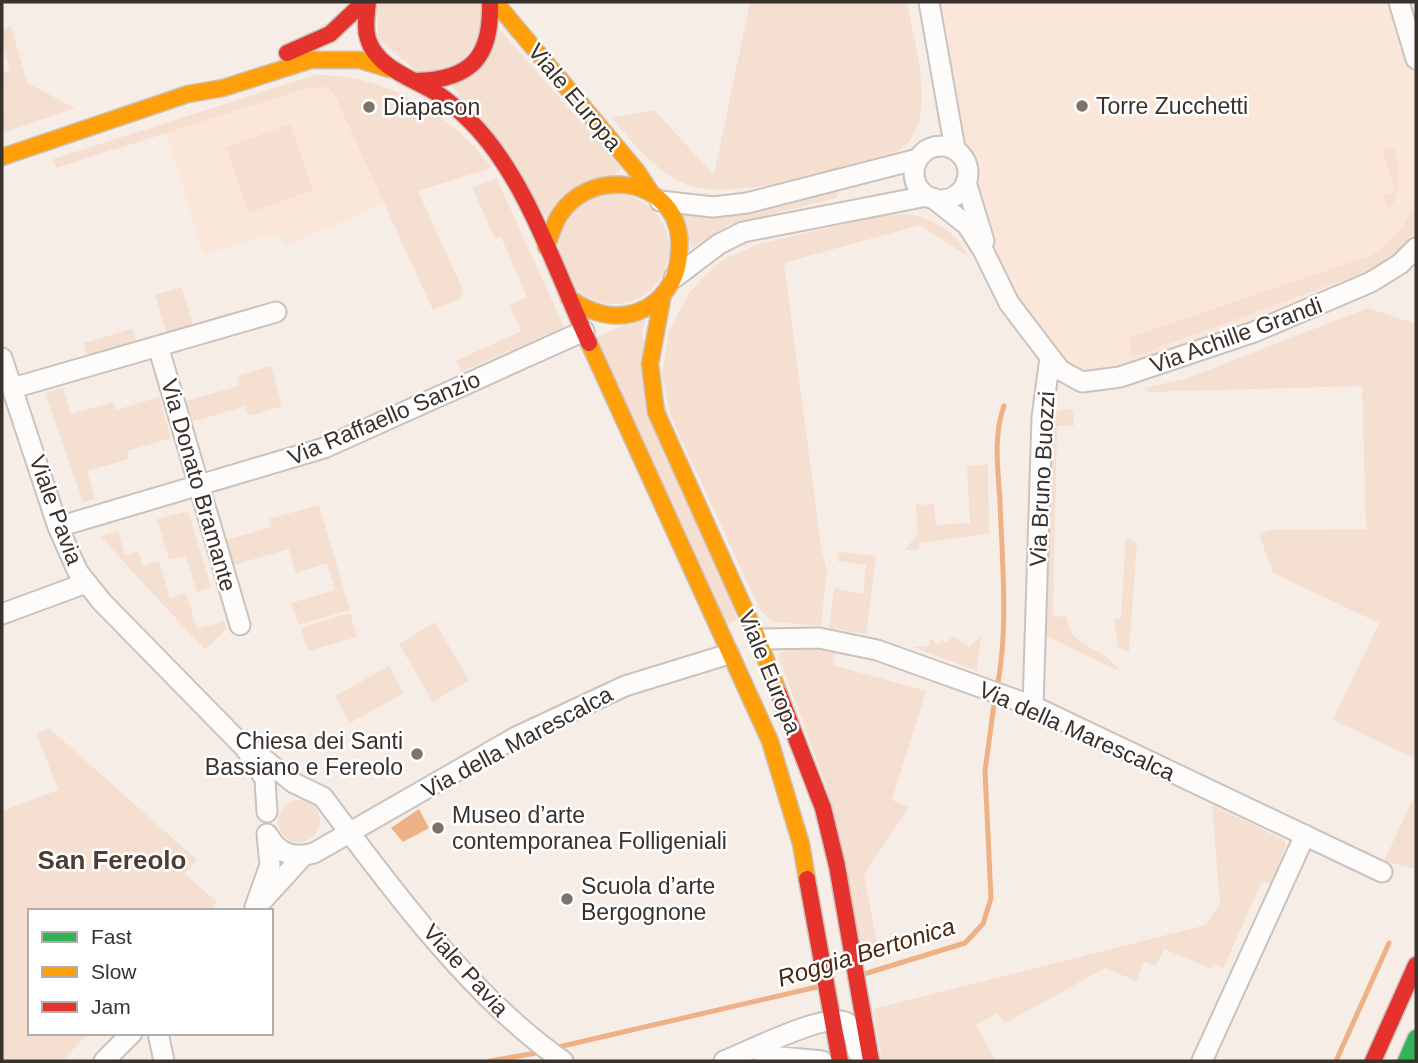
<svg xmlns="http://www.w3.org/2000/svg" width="1418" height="1063" font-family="Arial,sans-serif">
  <rect width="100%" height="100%" fill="#f7ede7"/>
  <path fill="#fbe7da" d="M931,2h465l20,66v177l-46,35 -247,93 -48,3 -64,-75 -42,-118 2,-11 -4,-12 -9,-12z
    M315,86l12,1 8,8 49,108 -99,44 -6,-14 -75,21 -39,-121z"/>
  <path fill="#f5dfd0" d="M377,2h105l-1,37 -24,28 -38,6 -41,-34z
    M750,2h157c7,42 35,125 -11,150 -54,14 -169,56 -219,28 -27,-15 -46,-39 -65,-62l42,-8 60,65z
    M11,26l16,57 48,25 -73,25 2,-38 -2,-22 8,-3 -8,-27v-14z
    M500,30l122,139 -75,49 -95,-132z
    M315,75c68,-2 137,39 177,93l-74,23 45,99 -3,9 -27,11 -98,-214 -8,-9 -19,1 -252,80 -3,-9z
    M290,124l23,66 -64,23 -23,-66z
    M1394,147c6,19 10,47 -6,63l-5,-15 12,-4 -12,-40z
    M497,179l67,148 -103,45 -5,-11 65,-30 -11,-26 17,-8 -26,-60 -6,2 -23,-52z
    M836,191l1,7 -109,27 -37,23 -12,-37 49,5z
    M559 249a55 55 0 1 1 110 0a55 55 0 1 1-110 0Z
    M1416,197c0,9 2,20 0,29 -4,20 -32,35 -48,45l-235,86 -5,-19 244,-83c22,-15 36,-32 44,-58z
    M909,214c27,6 47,18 60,43l-49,-32 -136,38 37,283 6,25 -6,55 -47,-4 -14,-12 -89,-193 -9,-42 7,-44 20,-38 27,-28 15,-9 28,-12 124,-29z
    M182,287l11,38 -27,7 -11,-37z
    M1368,308l48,16v435l-83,-39 46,-97 -106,-50 -14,-39 12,-4 95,-1 -4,-143 -213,6 -6,-4 42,-9z
    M646,315l-4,20 95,285 -13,5 -128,-287z
    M132,329l4,12 -49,14 -3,-12z
    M271,366l11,40 -33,10 -4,-10 -53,16 -6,-21 53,-15 -2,-10z
    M63,388l8,26 42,-12 3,8 43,-13 12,41 -44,13 2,8 -42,12 8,28 -12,3 -38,-109z
    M1068,408l5,3 1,15h-17l-4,190 14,1c1,32 39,29 52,54l-75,-36 6,-217 5,-6z
    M988,464l1,70 -70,9 -1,7h-13l13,-17 -2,-28 18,-1 2,21 34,-2 -3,-57z
    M319,505l31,105 -52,15 -7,-22 44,-13 -8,-27 -31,10 -7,-24 -55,16 -7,-25 44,-13 -2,-8z
    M188,511l23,76 -14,5 -11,-36 -17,4 -12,-41z
    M118,531l7,24 13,-4 5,15 16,-5 11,37 16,-5 11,36 27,-8 2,8 -21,21 -105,-114z
    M1126,538l11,5 -8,109 -11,-5 -4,-28 7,-1z
    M839,552l37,4 -10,78 -37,-6 5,-40 29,6 3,-29 -29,-4z
    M350,613l7,24 -49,14 -7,-23z
    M435,622l34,58 -36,22 -34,-58z
    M953,636l16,11 12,-11 -4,35 -64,-24 16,-1 1,-8 7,7 5,-5 4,3z
    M790,648l46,3 -3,14 93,26 -34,109 17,7 -45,67 15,82 -15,6 -38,-177 -48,-130z
    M389,666l15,27 -54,30 -15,-27z
    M49,728l148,132 -12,14 32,28 -8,9h-179v122h59l-27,28h-60v-250l56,-21 -21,-56z
    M1416,793v76l-32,-8z
    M278 821a21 21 0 1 1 42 0a21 21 0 1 1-42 0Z
    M1212,805l72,35 2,5 -14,39 -10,-3 -39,88 -9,-4 -2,4 -48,-20 -8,17 -12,-4 -8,19 -31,-13 -101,56 -6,-11 -22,12 20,36h-114l-9,-52 333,-84 14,-21z"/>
  <path fill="#edb185" d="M419,809l10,19 -26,14 -12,-14z"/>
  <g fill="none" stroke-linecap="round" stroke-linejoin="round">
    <path stroke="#edb185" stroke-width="5" d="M997,688c12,-62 5,-125 3,-187 -2,-31 -7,-65 4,-95
      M864,974l101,-31 18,-19 8,-26 -6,-127 10,-74
      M554,1048l263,-61
      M490,1061l52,-9
      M1336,1061l53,-118"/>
    <defs>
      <path id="street" d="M929,2l26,147
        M1399,2l17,57
        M914 173a27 27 0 1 1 54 0a27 27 0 1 1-54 0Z
        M966,182l18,59
        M933,198l34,27 16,25 26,53 51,67 22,12 38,-5 134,-45 117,-50 29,-18 16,-16
        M660,201l53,6 34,-4 171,-44
        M674,278l45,-34 24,-12 184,-36
        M158,346l82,279
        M2,358l56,169 20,45 24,30 143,146 20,31 2,33
        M13,388l263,-76
        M58,527l266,-79 260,-117
        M2,614l84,-31
        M758,639l61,-1 58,12 156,56 349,166
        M1033,706l9,-289 8,-59
        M255,752l39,31 29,14c66,89 149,201 240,264
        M268,835c10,18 25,24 46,18l202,-116 109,-51 104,-32
        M263,900l40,-44
        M255,907l15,-42 -3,-31
        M158,1033l6,28
        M104,1061l28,-28
        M724,1061c21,-8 105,-51 123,-38 8,6 8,21 11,30
        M764,1061l17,-4 41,4
        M1202,1061l103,-226"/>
      <path id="fast" d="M1406,1061l10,-23"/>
      <path id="slow" d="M495,2l141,168 16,24
        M2,157l186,-63 35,-6 88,-28h49l29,9
        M546,247c5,-11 8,-25 15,-34 26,-38 89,-39 112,3 8,16 7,30 5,47 -3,19 -17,38 -34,46 -26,13 -52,5 -75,-11
        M663,294l-13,70 6,48 102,227 21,55
        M589,343l181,398 31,103 6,35"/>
      <path id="jam" d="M368,2c-1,12 -4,25 0,37 9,30 47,40 70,55 12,8 23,18 33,28 55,55 85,150 118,221
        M287,53l43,-19 34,-32
        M416,81c55,-1 76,-24 74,-79
        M779,694l44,114 14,58 34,195
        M807,879l33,182
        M1373,1061l43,-96"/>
    </defs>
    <use href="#street" stroke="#cac2bd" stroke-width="23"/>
    <use href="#fast" stroke="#cac2bd" stroke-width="19"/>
    <use href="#slow" stroke="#cac2bd" stroke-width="19"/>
    <use href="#jam" stroke="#cac2bd" stroke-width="19"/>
    <use href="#street" stroke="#fefcfb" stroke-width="19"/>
    <use href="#fast" stroke="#30b455" stroke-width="16"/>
    <use href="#slow" stroke="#ff9f0a" stroke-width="16"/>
    <use href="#jam" stroke="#e5322d" stroke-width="16"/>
  </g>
  <g fill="#7c736d" stroke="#fff" stroke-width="2.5">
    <circle cx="1082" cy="106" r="7"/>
    <circle cx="369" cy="107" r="7"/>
    <circle cx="417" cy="754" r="7"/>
    <circle cx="438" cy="828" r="7"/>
    <circle cx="567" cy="899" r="7"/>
  </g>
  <g text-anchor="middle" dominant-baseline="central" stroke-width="5" stroke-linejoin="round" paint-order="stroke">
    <g font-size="23" fill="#39312c" stroke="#fff">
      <text transform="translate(575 97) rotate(50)">Viale Europa</text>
      <text transform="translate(1236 335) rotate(-20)">Via Achille Grandi</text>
      <text transform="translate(384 418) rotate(-23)">Via Raffaello Sanzio</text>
      <text transform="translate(1042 479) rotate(-87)">Via Bruno Buozzi</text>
      <text transform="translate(199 485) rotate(74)">Via Donato Bramante</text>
      <text transform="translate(56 510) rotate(70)">Viale Pavia</text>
      <text transform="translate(770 672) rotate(68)">Viale Europa</text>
      <text transform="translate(1077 731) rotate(24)">Via della Marescalca</text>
      <text transform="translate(517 742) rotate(-28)">Via della Marescalca</text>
      <text transform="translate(466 970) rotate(48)">Viale Pavia</text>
    </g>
    <g font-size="23" fill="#39312c" stroke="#fff" text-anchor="start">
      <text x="1096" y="106">Torre Zucchetti</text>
      <text x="383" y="107">Diapason</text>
      <text x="403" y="741" text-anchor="end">Chiesa dei Santi<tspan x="403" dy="26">Bassiano e Fereolo</tspan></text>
      <text x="452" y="815">Museo d’arte<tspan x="452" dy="26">contemporanea Folligeniali</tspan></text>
      <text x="581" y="886">Scuola d’arte<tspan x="581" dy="26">Bergognone</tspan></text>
    </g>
    <g font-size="24" font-style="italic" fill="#4b2910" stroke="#fff">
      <text transform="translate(866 952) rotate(-17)">Roggia Bertonica</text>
    </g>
    <g font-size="26" font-weight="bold" fill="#4e3d32" stroke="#fff">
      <text x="112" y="860">San Fereolo</text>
    </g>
  </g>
  <rect width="1418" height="1063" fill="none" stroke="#39312c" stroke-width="7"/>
  <rect x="28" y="909" width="245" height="126" fill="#ffffff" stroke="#b0adab" stroke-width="2"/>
  <rect x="42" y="932" width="35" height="10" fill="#30b455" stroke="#b0adab" stroke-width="2"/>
  <text x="91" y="944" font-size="21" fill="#39312c">Fast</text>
  <rect x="42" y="967" width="35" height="10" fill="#ff9f0a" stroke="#b0adab" stroke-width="2"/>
  <text x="91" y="979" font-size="21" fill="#39312c">Slow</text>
  <rect x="42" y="1002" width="35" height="10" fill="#e5322d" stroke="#b0adab" stroke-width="2"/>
  <text x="91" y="1014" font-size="21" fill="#39312c">Jam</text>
</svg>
